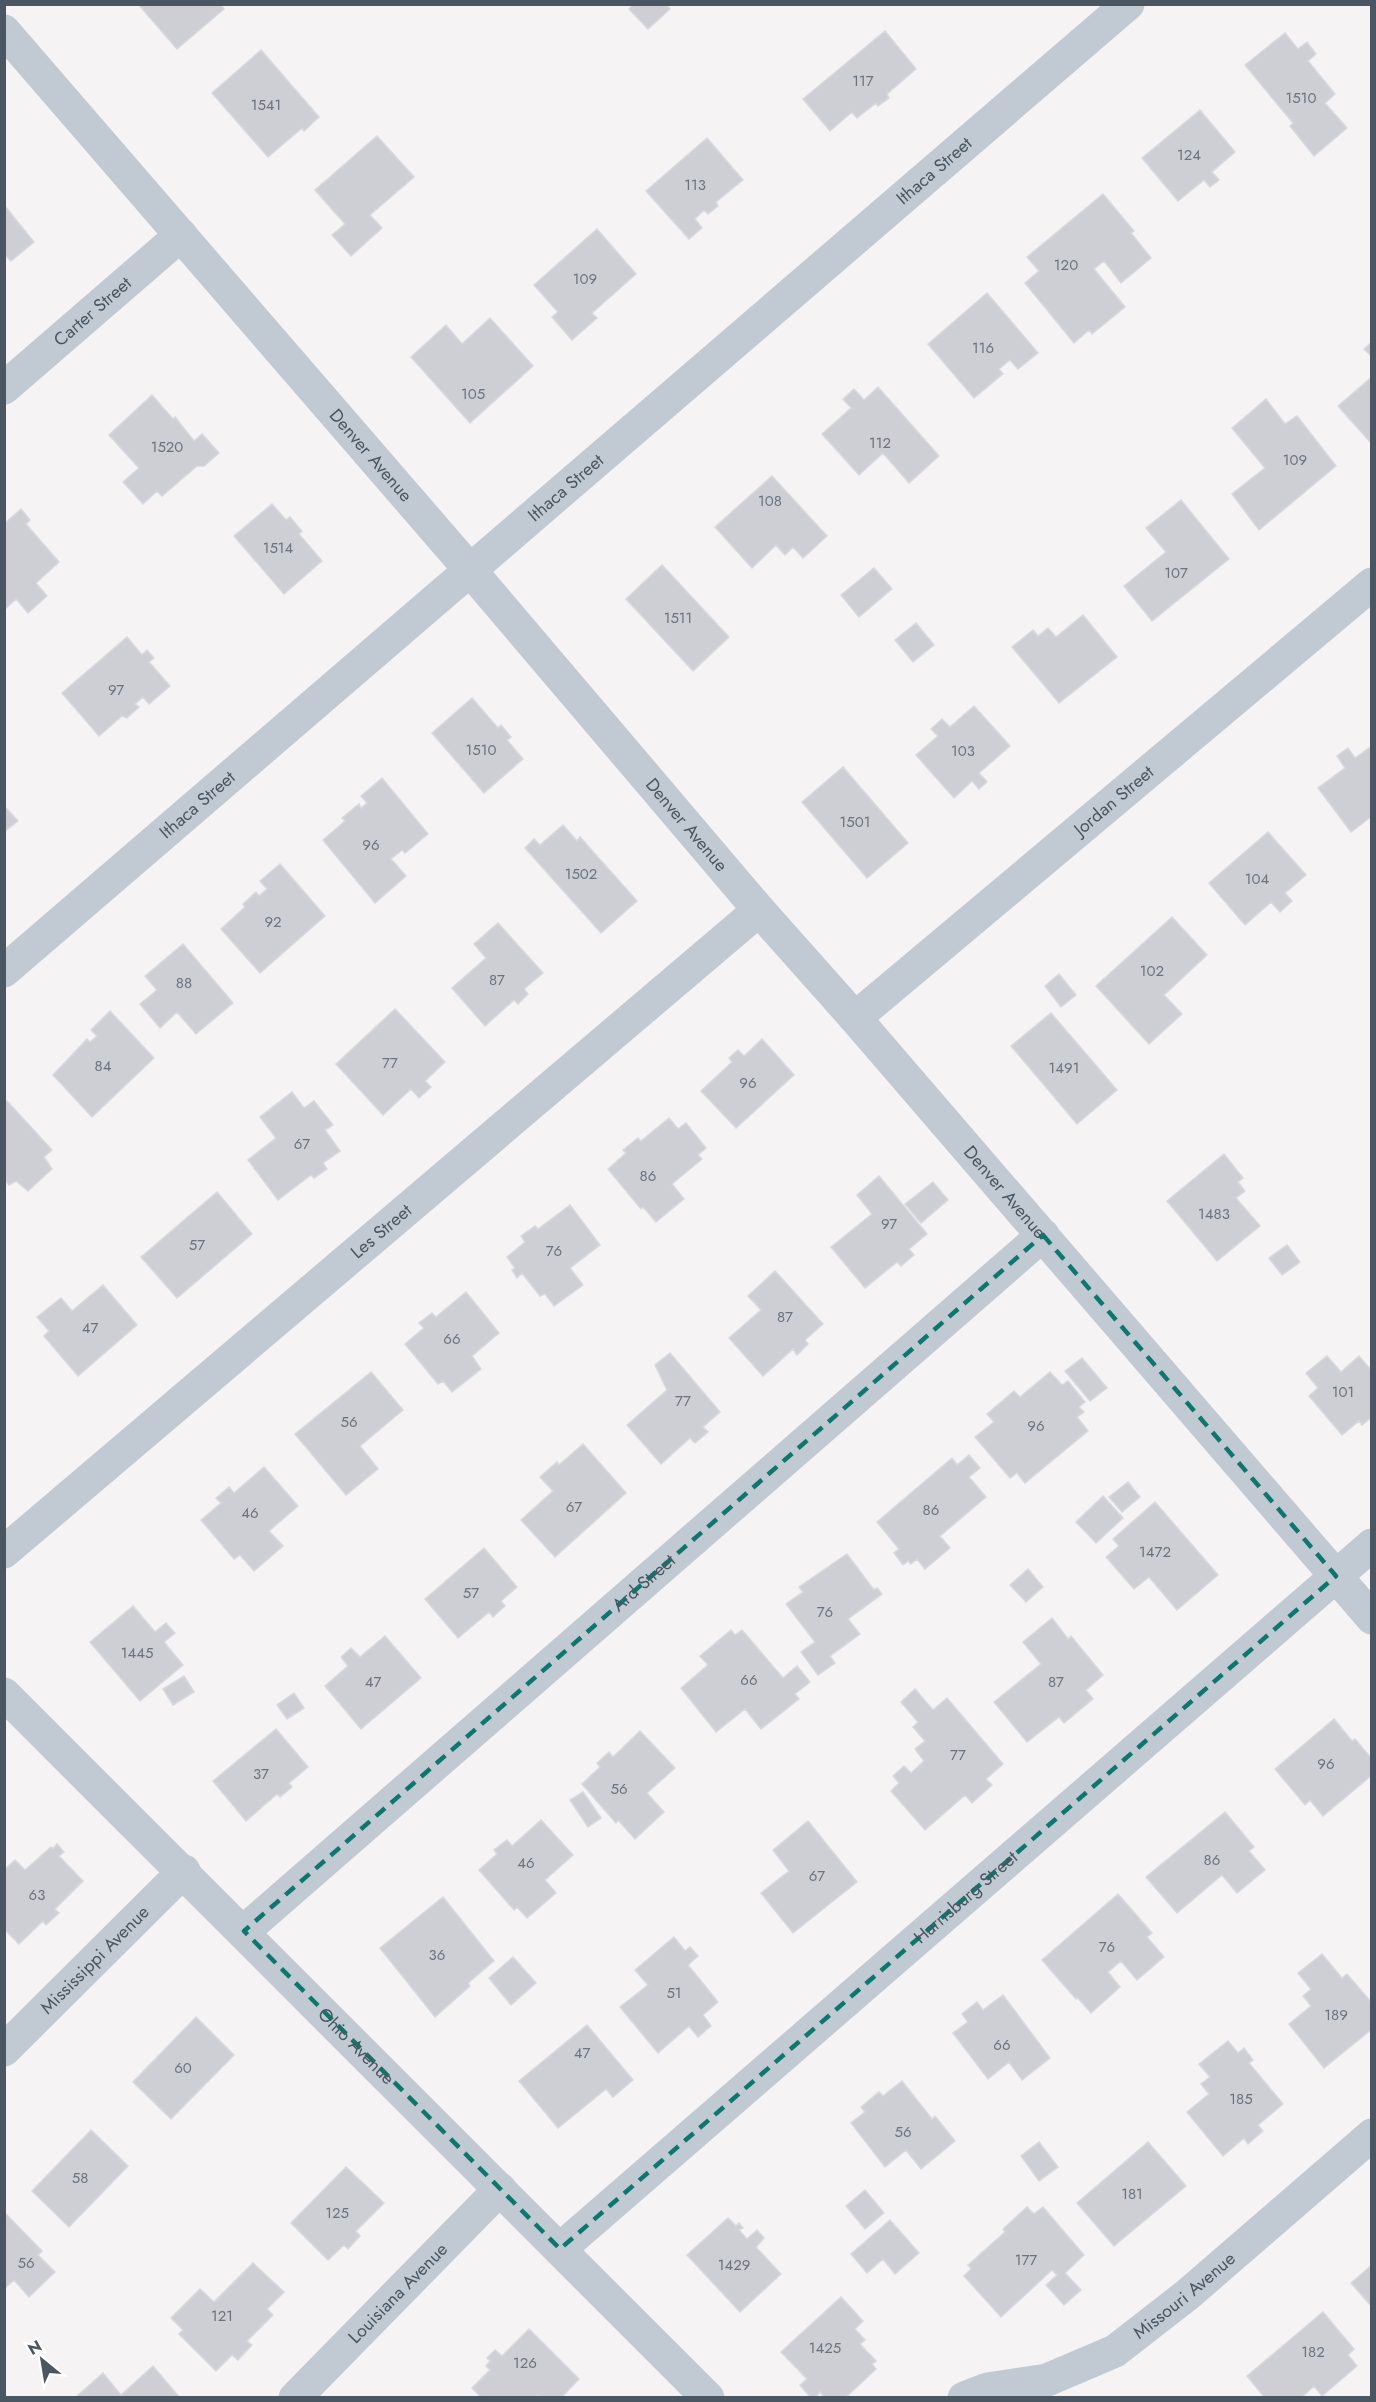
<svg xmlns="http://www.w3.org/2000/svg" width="1376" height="2402" font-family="Jost,sans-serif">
  <rect width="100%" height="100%" fill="#f5f3f3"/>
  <path fill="#cdcfd5" stroke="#d7d9de" stroke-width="1.5" d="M138,4h82l4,5 -47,40z
    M634,4h32l4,5 -22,20 -19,-20z
    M885,31l31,38 -29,25 2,4 -11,8 -2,-3 -19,15 -5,-6 -22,19 -27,-32z
    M1285,33l13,16 9,-7 9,12 -8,7 27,33 -10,9 22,25 -33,28 -24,-30 3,-3 -48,-58z
    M261,50l58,67 -15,14 -2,-3 -34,29 -56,-64z
    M1200,110l35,42 -23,20 7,8 -9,7 -6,-7 -26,21 -36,-43z
    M377,136l37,41 -44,38 12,13 -31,28 -19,-21 13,-11 -30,-34z
    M707,138l36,42 -27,22 2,4 -10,8 -4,-4 -9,9 7,9 -13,11 -43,-48z
    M1103,194l31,37 -3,2 20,25 -30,25 -17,-22 -10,8 31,38 -33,27 -3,-4 -15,13 -49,-60 14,-12 -12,-14z
    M4,205l30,37 -23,19 -7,-7z
    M597,229l39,45 -44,39 5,5 -25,22 -20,-23 6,-5 -24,-27z
    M987,293l51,60 -20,16 -8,-9 -11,9 4,5 -29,24 -46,-54z
    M490,318l43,48 -63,57 -59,-66 35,-32 16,19z
    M1372,342v15l-8,-8z
    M1372,377v65l-1,1 -33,-37z
    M878,387l61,69 -30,27 -26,-30 -24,22 -37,-41 29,-26 -8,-9 11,-10 10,11z
    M152,395l21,24 2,-2 19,24 8,-7 17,19 -15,13h-7l-35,30 -5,-5 -14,13 -20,-22 16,-14 -30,-33z
    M1266,399l19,25 12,-8 39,50 -77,64 -27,-36 33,-26 -33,-40z
    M772,476l55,60 -24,22 -10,-11 -8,8 -9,-10 -24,23 -37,-41z
    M1181,500l48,59 -77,62 -28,-35 42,-34 -20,-24z
    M272,504l14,16 4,-3 12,14 -3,3 23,27 -38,33 -50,-58z
    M21,509l9,11 -4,4 33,38 -23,21 11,13 -19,17 -12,-14 -12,11v-86z
    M662,565l67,72 -36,34 -67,-72z
    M874,568l18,21 -33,28 -18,-22z
    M1083,615l34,42 -58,46 -47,-56 21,-17 5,6 10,-8 8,9z
    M916,623l18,22 -21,17 -18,-22z
    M127,637l15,18 5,-5 7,8 -5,4 21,24 -21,18 -6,-7 -8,7 4,3 -12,11 -5,-2 -23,20 -37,-43z
    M472,698l26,30 3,-3 10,12 -4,3 16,19 -39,34 -52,-60z
    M974,706l36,40 -31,27 8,9 -8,7 -7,-8 -18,17 -38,-43 22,-19 -7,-7 11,-10 8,8z
    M1372,746v70l-21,16 -33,-44 27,-20 -8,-12 11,-8 7,10z
    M843,767l65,76 -41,35 -65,-76z
    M382,778l46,56 -23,19 -3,-3 -11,9 15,17 -31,27 -52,-63 22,-19 -3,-3 17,-14 2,4 6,-5 -6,-7z
    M4,806l14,15 -14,11z
    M563,825l14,16 3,-4 57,64 -36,32 -76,-85 9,-9 6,6z
    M1268,832l38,43 -21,18 7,8 -12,11 -9,-10 -26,23 -36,-42z
    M280,864l45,52 -65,57 -39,-44 24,-22 -2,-3 13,-12 3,4 8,-7 -7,-8z
    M1172,917l35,38 -43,40 18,19 -33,30 -53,-58z
    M498,923l45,50 -19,16 4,5 -10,10 -4,-4 -29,26 -33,-38 34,-30 -12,-14z
    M183,944l50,59 -37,31 -19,-22 -17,16 -20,-24 17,-14 -12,-14z
    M1059,974l17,21 -15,12 -16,-21z
    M395,1009l50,53 -20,19 6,6 -12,11 -8,-9 -28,26 -47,-51z
    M110,1011l44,47 -62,59 -39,-42 34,-36 3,3 7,-6 -6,-6z
    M1051,1013l66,77 -40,34 -66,-78z
    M762,1039l32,36 -58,53 -35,-37 31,-29 -3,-4 9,-8 6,6z
    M292,1092l12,16 10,-7 19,24 -8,5 15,21 -17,12 4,6 -13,9 -3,-3 -33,25 -30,-40 28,-22 -16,-21z
    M7,1101l45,49 -8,7 8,12 -24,22 -12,-10 -7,4 -5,-6v-76z
    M669,1118l9,11 8,-6 20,25 -8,7 4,4 -30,25 12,15 -28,23 -13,-15 -2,2 -33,-40 18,-16 -3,-3 15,-12 3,3z
    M1224,1154l19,24 -5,4 7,9 -9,7 24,28 -43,35 -50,-60z
    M879,1176l48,58 -18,15 5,6 -13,11 -4,-4 -32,26 -34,-41 41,-33 -15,-19z
    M933,1182l15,18 -27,23 -16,-19z
    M217,1192l35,42 -75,64 -36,-41z
    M570,1205l30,40 -30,23 13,17 -29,21 -9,-12 -5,2 -18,-23 -5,5 -5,-8 3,-2 -8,-11 18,-15 -4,-6 14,-10 3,3z
    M1287,1245l13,17 -18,13 -13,-17z
    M775,1271l48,53 -18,16 3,4 -11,11 -4,-6 -30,27 -34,-38 32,-28 -13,-14z
    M103,1285l34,40 -59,51 -34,-40 5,-5 -12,-14 24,-19 11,13z
    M466,1292l33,41 -27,23 9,13 -29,23 -9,-11 -5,3 -33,-40 19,-16 -5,-5 13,-10 4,4z
    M670,1353l50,59 -17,15 5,5 -13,11 -5,-5 -29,26 -34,-39 40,-35 -12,-25z
    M1327,1356l14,16 18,-16 13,15v46l-10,8 -3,-4 -17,14 -33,-39 9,-8 -12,-15z
    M1082,1358l25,30 -17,13 -25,-30z
    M371,1372l32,38 -43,36 18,23 -32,26 -51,-61z
    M1050,1372l12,13 6,-4 17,21 -6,5 5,5 -7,5 11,14 -63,52 -8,-10 -7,5 -35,-41 19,-15 -7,-8 27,-23 6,6z
    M583,1444l43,49 -71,64 -34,-37 32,-29 -13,-14 17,-15 2,3z
    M969,1455l11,13 -11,9 17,20 -46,39 10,12 -25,21 -8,-10 -6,5 -3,-3 -5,4 -9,-12 5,-4 -22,-27 75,-64 5,7z
    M264,1467l34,39 -29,25 14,15 -29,25 -14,-16 -6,4 -33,-39 20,-17 -5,-5 13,-11 5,6z
    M1128,1482l12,15 -18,15 -13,-15z
    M1103,1496l20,22 -27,25 -20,-21z
    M1155,1502l63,73 -41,35 -28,-33 -15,12 -28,-32 13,-11 -6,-7z
    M484,1548l33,39 -16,14 4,5 -12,11 -4,-5 -31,26 -33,-39z
    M847,1554l27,36 3,-2 5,6 -34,25 12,15 -30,22 5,7 -17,12 -17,-23 14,-10 -29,-38 17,-12 -4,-5z
    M1028,1569l15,18 -17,15 -16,-17z
    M133,1606l22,26 11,-9 9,10 -11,9 19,23 -43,36 -50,-59z
    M1052,1618l16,21 3,-3 32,39 -17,15 7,9 -29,24 -5,-6 -32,25 -33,-40 47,-38 -18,-22z
    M731,1630l4,5 7,-5 41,48 14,-12 13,16 -15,12 4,5 -38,30 -16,-20 -29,23 -35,-44 27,-23 -8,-9z
    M385,1636l36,42 -60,51 -36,-43 23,-20 -7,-9 10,-9 9,9z
    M184,1676l10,16 -21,13 -10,-16z
    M915,1689l18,21 14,-12 56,66 -17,15 6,6 -20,18 -7,-8 -40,35 -34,-39 8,-8 -6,-7 11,-10 7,7 13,-12 -9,-12 10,-8 -12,-14 5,-5 -17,-20z
    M294,1693l10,15 -17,11 -10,-14z
    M1334,1719l18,22 3,-2 17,20v16l-49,41 -13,-16 -5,5 -30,-36z
    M276,1729l32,38 -19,16 3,4 -12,10 -3,-3 -31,27 -33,-40z
    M640,1731l35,37 -28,25 17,19 -29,27 -17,-19 -2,3 -34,-39 18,-17 -3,-4 12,-11 4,5z
    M583,1792l18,26 -13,9 -18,-27z
    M1225,1812l29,35 -5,4 16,19 -28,23 -15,-18 -45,38 -31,-36z
    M541,1820l32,35 -28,25 11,13 -29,25 -10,-11 -3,3 -35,-40 18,-16 -3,-4 13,-10 5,6z
    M808,1821l49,61 -64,51 -32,-40 28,-22 -16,-21z
    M57,1844l7,8 -5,4 24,25 -28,28 4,4 -13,12 -3,-4 -24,23 -15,-15v-59l11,-10 10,10 26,-23 2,2z
    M1118,1894l34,39 -5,4 17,20 -27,23 -16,-19 -13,11 12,15 -29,26 -14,-16 -1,2 -34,-39z
    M443,1897l51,64 -26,22 2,3 -35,31 -55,-69z
    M674,1937l11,14 5,-4 8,9 -10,9 30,37 -15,13 8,11 -13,11 -9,-11 -31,27 -38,-46 28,-22 -13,-15z
    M1322,1954l20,24 5,-4 25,29v26l-48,39 -35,-44 22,-18 -8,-10 8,-7 -13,-16z
    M513,1957l23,26 -25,22 -22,-27z
    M1003,1995l47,63 -28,22 -13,-18 -21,17 -35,-46 15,-11 -6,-8 15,-12 6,8z
    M196,2017l38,38 -63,64 -38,-37z
    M587,2025l46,55 -20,17 -7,-8 -48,39 -39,-47z
    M1228,2041l10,12 6,-5 9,12 -4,3 34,41 -25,21 5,6 -15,13 -4,-6 -21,18 -36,-44 22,-18 -8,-10 9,-7 -11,-13z
    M902,2081l30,38 3,-3 20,25 -34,28 -15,-19 -21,17 -34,-44 14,-11 -4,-5 18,-15 4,4z
    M91,2130l37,36 -59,61 -37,-36z
    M1039,2142l19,25 -19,14 -18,-25z
    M1148,2142l38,44 -72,60 -37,-43z
    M346,2167l38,36 -28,28 4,5 -12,13 -4,-4 -16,15 -37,-37z
    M865,2190l19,23 -19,16 -19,-23z
    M1027,2207l7,7 9,-7 41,48 -19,18 16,17 -17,15 -18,-20 11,-10 -5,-5 -51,47 -37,-41 7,-7 -3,-4 37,-33 -2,-3z
    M6,2214l36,37 -4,4 17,17 -26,25 -15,-17 -10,9v-73z
    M728,2218l8,8 3,-3 4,5 -4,2 8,9 10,-9 7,8 -8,9 25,27 -41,38 -53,-57z
    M890,2220l29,33 -24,21 -12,-15 -16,14 -16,-19z
    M253,2263l31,29 -17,17 6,6 -26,26 5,4 -14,15 -6,-5 -16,16 -37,-37 4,-4 -12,-12 29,-29 14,13z
    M1372,2265v42l-21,-24z
    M841,2297l22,24 -8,8 10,11 -5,4 16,17 -4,3 4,5 -31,29h-20l-5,-6 -5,6h-4l-11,-13 7,-6 -26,-27z
    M1323,2312l31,37 -6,6 9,11 -35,30 -8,-10 -13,12h-36l-18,-22z
    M529,2329l50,50 -18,19h-20l-3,-3 -3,3h-53l-10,-10 18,-18 -4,-4 4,-5 -3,-3 8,-8 7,6z
    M153,2366l27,32 -104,-1 27,-24 18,22z"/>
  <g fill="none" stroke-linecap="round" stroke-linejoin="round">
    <g stroke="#c1cad2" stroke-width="33">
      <path id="s1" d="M4,31l466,539 289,340 96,108 517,600"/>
      <path id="s2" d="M4,388l177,-153"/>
      <path id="s3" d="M4,971l1124,-967"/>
      <path id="s4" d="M855,1018l517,-434"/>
      <path id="s5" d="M4,1552l755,-642"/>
      <path id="s6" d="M4,1694l704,704"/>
      <path id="s7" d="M244,1931l799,-696"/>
      <path id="s8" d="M4,2050l180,-179"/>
      <path id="s9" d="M560,2249l812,-704"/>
      <path id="s10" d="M295,2398l205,-209"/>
      <path id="s11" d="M964,2398l23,-9 60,-9 68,-29 72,-56 185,-160"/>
    </g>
  </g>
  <path fill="none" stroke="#0f766e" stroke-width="4.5" stroke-dasharray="12 8" stroke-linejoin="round" d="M1043,1235l293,341 -776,673 -316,-318z"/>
  <g text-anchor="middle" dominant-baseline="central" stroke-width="5" stroke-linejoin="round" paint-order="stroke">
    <g font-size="15" fill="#6b747e">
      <text x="863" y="81">117</text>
      <text x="1301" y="98">1510</text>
      <text x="266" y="105">1541</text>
      <text x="1189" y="155">124</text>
      <text x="695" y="185">113</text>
      <text x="1066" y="265">120</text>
      <text x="585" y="279">109</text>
      <text x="983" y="348">116</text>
      <text x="473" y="394">105</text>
      <text x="880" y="443">112</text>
      <text x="167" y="447">1520</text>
      <text x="1295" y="460">109</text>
      <text x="770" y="501">108</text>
      <text x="278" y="548">1514</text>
      <text x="1176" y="573">107</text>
      <text x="678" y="618">1511</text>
      <text x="116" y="690">97</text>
      <text x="481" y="750">1510</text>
      <text x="963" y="751">103</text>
      <text x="855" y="822">1501</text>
      <text x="371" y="845">96</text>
      <text x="581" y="874">1502</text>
      <text x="1257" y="879">104</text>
      <text x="273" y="922">92</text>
      <text x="1152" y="971">102</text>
      <text x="497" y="980">87</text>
      <text x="184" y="983">88</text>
      <text x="390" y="1063">77</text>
      <text x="103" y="1066">84</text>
      <text x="1064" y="1068">1491</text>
      <text x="748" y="1083">96</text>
      <text x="302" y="1144">67</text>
      <text x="648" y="1176">86</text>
      <text x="1214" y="1214">1483</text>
      <text x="889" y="1224">97</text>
      <text x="197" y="1245">57</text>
      <text x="554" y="1251">76</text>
      <text x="785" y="1317">87</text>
      <text x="90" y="1328">47</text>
      <text x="452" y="1339">66</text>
      <text x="1343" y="1392">101</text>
      <text x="683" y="1401">77</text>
      <text x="349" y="1422">56</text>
      <text x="1036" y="1426">96</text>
      <text x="574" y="1507">67</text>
      <text x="931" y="1510">86</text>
      <text x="250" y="1513">46</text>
      <text x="1155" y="1552">1472</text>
      <text x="471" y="1593">57</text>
      <text x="825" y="1612">76</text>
      <text x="137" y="1653">1445</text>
      <text x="749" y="1680">66</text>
      <text x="373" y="1682">47</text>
      <text x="1056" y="1682">87</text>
      <text x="958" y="1755">77</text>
      <text x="1326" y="1764">96</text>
      <text x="261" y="1774">37</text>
      <text x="619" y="1789">56</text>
      <text x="1212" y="1860">86</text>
      <text x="526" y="1863">46</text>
      <text x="817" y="1876">67</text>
      <text x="37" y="1895">63</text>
      <text x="1107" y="1947">76</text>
      <text x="437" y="1955">36</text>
      <text x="674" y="1993">51</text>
      <text x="1336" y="2015">189</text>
      <text x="1002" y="2045">66</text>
      <text x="582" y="2053">47</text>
      <text x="183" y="2068">60</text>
      <text x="1241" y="2099">185</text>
      <text x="903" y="2132">56</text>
      <text x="80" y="2178">58</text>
      <text x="1132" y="2194">181</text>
      <text x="337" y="2213">125</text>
      <text x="1026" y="2260">177</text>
      <text x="26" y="2263">56</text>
      <text x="734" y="2265">1429</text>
      <text x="222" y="2316">121</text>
      <text x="825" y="2348">1425</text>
      <text x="1313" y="2352">182</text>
      <text x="525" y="2363">126</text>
    </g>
    <g font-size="18" fill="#4a5661" stroke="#fff">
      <text stroke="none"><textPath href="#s3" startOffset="1227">Ithaca Street</textPath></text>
      <text stroke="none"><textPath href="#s2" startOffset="117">Carter Street</textPath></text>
      <text stroke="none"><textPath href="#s1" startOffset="561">Denver Avenue</textPath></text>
      <text stroke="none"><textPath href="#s3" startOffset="741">Ithaca Street</textPath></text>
      <text stroke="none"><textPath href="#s4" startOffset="338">Jordan Street</textPath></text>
      <text stroke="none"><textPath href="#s3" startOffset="255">Ithaca Street</textPath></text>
      <text stroke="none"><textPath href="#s1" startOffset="1047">Denver Avenue</textPath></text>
      <text stroke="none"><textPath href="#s1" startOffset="1533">Denver Avenue</textPath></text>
      <text stroke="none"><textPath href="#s5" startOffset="495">Les Street</textPath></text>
      <text stroke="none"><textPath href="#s7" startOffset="530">Ard Street</textPath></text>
      <text stroke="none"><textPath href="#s9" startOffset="537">Harrisburg Street</textPath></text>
      <text stroke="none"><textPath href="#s8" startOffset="128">Mississippi Avenue</textPath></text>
      <text stroke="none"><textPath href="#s6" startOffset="498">Ohio Avenue</textPath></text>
      <text stroke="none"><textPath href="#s10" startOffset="147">Louisiana Avenue</textPath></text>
      <text stroke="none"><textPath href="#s11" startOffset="248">Missouri Avenue</textPath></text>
    </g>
  </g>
  <rect width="1376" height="2402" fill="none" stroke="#4a5661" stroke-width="12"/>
  <g transform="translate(42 2360) rotate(330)" stroke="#ffffff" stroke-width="4.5" paint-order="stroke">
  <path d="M0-4.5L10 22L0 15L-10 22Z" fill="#4a5661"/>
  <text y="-9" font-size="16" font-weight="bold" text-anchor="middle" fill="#4a5661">N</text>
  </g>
</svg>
